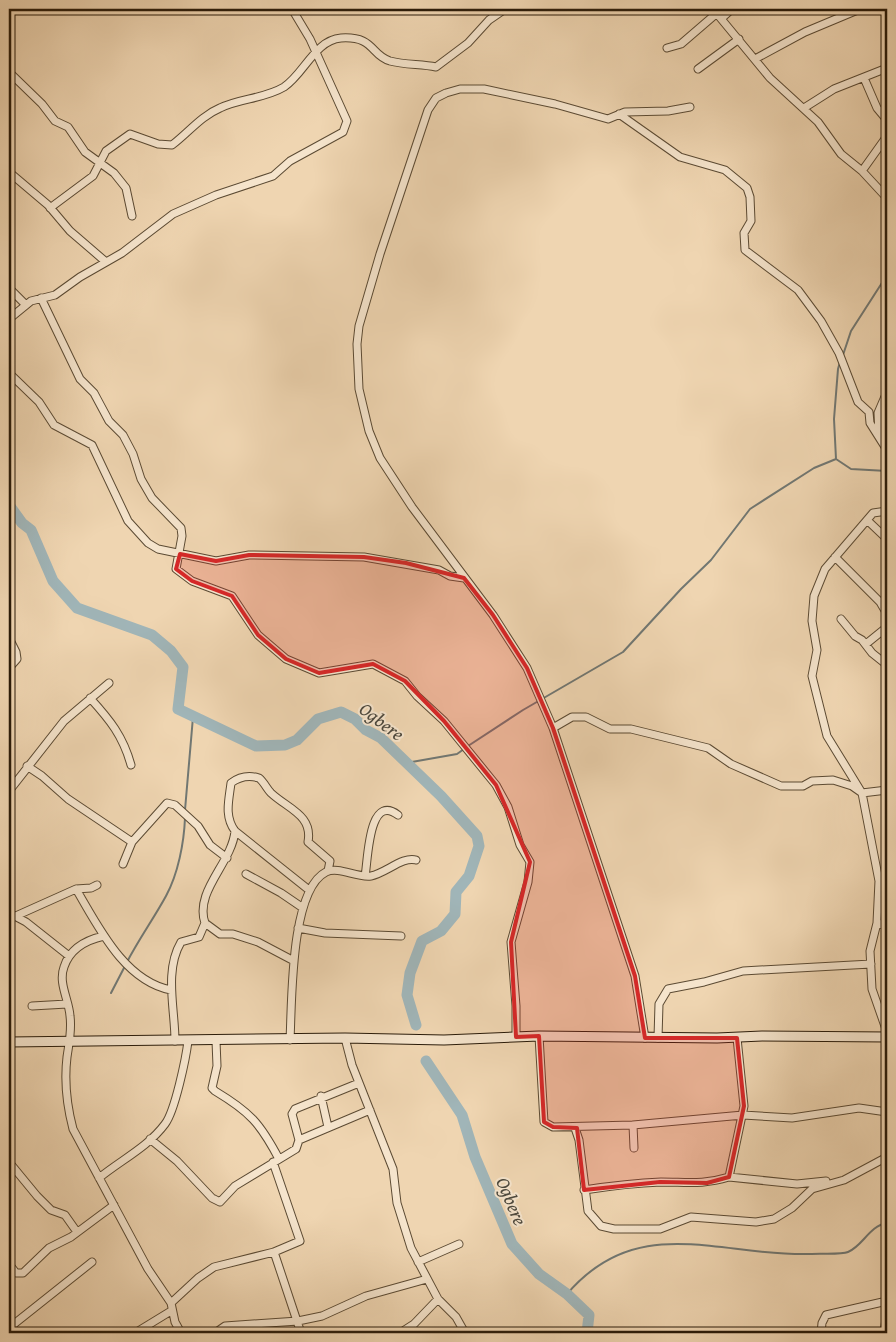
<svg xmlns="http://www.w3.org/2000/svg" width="896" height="1342" font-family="'Gentium Book Plus',serif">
  <rect width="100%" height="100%" fill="#efd5b1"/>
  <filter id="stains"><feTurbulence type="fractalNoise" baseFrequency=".004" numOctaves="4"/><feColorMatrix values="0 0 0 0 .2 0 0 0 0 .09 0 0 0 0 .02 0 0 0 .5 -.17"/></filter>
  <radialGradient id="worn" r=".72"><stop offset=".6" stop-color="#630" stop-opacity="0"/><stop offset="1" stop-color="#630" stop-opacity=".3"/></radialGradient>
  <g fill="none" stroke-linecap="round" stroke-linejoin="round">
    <path stroke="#717772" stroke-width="2" d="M843,355l8,-24 36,-56
      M836,459l-2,-40 4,-50 2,-7
      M836,459l15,10 36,2
      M468,746l55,-36 100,-58 58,-63 30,-29 39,-51 64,-41 22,-9
      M406,763l51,-9 7,-5
      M185,810l8,-93
      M127,962c12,-23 27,-44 39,-66 12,-22 18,-53 19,-78
      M111,993l14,-27
      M567,1294c71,-83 153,-37 243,-40 9,-1 31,1 38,-2 15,-6 21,-26 39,-29"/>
    <path stroke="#a0b5b8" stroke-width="11" d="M9,505l13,18 9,7 22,51 24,27 75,27 19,16 12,16 -5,42 78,37 29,-1 12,-5 21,-21 23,-7 14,7 11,11 15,8 60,58 36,40 2,10 -10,30 -13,16 -1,22 -14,17 -19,10 -12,32 -3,22 9,30
      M426,1061l36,54 13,42 37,87 27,30 28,20 22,21 -2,18"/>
    <defs>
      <path id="minor" d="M713,9l57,69 48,44 23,32 21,17 25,27
        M722,18l10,-9
        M667,48l14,-4 36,-31
        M755,59l50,-27 55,-23
        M698,69l41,-30
        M9,72l33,32 13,17 13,6 17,25 29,21 12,15 6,28
        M864,78l13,30 10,12
        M804,108l30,-19 53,-21
        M619,114l61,43 45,13 22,18 3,9 1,24 -7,12 1,17 53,40 23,31 18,32 19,49 11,10 1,11 17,27
        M862,171l25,-35
        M9,172l39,33 22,26 36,31
        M50,208l43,-32 13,-25 24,-17 28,10 14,1c16,-12 29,-29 48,-37 20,-10 44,-9 64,-21 20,-13 31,-47 57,-49 34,-2 29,17 49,23 15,4 31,3 46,6l32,-24 21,-23 16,-11
        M9,288l17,17
        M41,298l39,81 14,14 15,28 14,14 10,19 8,25 11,19 29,30 1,8 -6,33 16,12 40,15 26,39 28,24 33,14 54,-9 32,17 12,15 27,25 52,64 12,22 12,38 10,17 -2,20 -17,60 5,64v31
        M9,319l22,-18 24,-6 25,-18 42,-24 51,-39 43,-19 57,-19 17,-15 53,-29 4,-11 -37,-82 -18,-30
        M9,373l30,29 15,23 38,20 36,76 20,22 10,6 58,12 33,-6 115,2 75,13 11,6 14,2
        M879,434l-1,-21 9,-21
        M887,511l-14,2 -48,56 -11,27 -2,25 5,29 -5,26 15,60 35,57 17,88 -2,42 -7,28 2,38 15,43
        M867,520l20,19
        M835,557l45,45 7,12
        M841,619l14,17 7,4 10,13 15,12
        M9,638l7,14 1,7 -8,9
        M866,644l21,-17
        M90,698c20,22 33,38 41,67
        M553,728l19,-11h14l24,12h21l77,19 23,16 50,22h22l9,-5 21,-1 19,6 10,7 25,-3
        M27,766l15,10 26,23 64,43
        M9,791l55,-70 45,-38
        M235,831c-3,32 -41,60 -30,92l15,11h13l25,8 36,19
        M123,864l9,-22 35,-39 8,2 23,21 12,19 17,13
        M246,874l35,19 22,15
        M365,876c3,-14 3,-84 33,-61
        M76,889c22,37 48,92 95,101
        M309,890l-74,-59c-11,-15 -6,-31 -4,-48 8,-6 18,-8 28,-5 5,4 8,11 12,15 17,16 42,22 37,49l22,19 -2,10
        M9,913l17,9 43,34
        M9,919l67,-30 15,-1 6,-3
        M877,923l10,2
        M298,928l27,5 76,3
        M104,936c-18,4 -34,12 -40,31 -6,16 5,33 6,49 2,14 -1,27 -3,41 -3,25 0,49 6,72l75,140 23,34 4,19 6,11
        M32,1006l35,-2
        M539,1036l5,86 9,5 80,-2 1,23
        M345,1038l7,27 41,104 4,34 14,45 27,51 18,18 9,16
        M645,1038l-10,-62 -82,-248 -26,-60 -34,-53 -81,-108 -32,-49 -11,-27 -10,-42 -2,-45 2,-18 21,-72 48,-144 8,-12 10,-5 14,-4h24l71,15 53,15 17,-7 43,-1 22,-4
        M658,1038l1,-34 9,-15 36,-7 39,-11 128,-7
        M290,1040c2,-37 0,-150 36,-168 13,-6 30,6 45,4 15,-3 32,-20 45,-16
        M175,1041c0,-32 -11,-70 6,-99l18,-5 6,-14
        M216,1041l1,25 -5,22 3,3c35,21 45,32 64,68
        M321,1096l7,31
        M633,1125l110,-10 49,3 67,-10 28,4
        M575,1128l4,12 9,71 13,15 13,3h46l31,-12 65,5 18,-3 18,-11 20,-19 32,-9 43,-23
        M150,1139l27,22 35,37 8,4 15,-16 61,-37 3,-9 -7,-26 3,-5 64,-26
        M299,1140l71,-30
        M9,1162l28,34 14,14 14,5 12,17
        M273,1162l27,79 -26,11
        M729,1177l68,7 29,-3
        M99,1178c22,-18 49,-31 66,-54 10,-13 21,-66 23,-83
        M584,1190c26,-4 51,-7 77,-8 27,0 41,3 68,-5l15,-71 -7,-68
        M418,1262l41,-18
        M9,1264l7,9h7l26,-25 22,-11 43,-32
        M171,1303l27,-25 16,-11 60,-15 27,81
        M9,1328l83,-66
        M135,1333l36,-22
        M215,1333l10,-7 73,-5 24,-5 44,-20 61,-17
        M400,1333l14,-9 24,-25
        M821,1333l1,-10 4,-8 61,-14
        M884,1333l3,-21"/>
      <path id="secondary" d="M9,1042l336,-4 99,2 95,-4 178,2 45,-2 125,1"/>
    </defs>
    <use href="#minor" stroke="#5b4a33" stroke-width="9"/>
    <use href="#secondary" stroke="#2a1b09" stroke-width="11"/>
    <use href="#minor" stroke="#f5e4cc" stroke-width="7"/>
    <use href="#secondary" stroke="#f5e4cc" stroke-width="9"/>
  </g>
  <path fill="#d62828" fill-opacity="0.2" stroke="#d62828" stroke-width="4" stroke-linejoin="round" d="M180,554l36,7 33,-6 115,2 42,6 58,15 29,37 34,53 26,60 82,248 10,62h92l7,68 -15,71 -22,6 -47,-1 -76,8 -7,-62 -24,-1 -9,-5 -5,-86 -23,1 -5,-95 19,-80 -34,-77 -52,-64 -39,-40 -32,-17 -54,9 -33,-14 -28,-24 -26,-39 -40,-15 -16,-12z"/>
  <g text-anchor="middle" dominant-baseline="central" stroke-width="4" stroke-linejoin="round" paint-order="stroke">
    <g font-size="19" font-style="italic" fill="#4d493e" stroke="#f5e4cc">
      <text transform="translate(382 721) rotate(37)">Ogbere</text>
      <text transform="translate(512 1201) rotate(67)">Ogbere</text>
    </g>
  </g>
  <rect width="896" height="1342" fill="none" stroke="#efd5b1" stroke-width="30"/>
  <rect x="10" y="10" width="876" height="1322" fill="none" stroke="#2a1b09" stroke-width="2.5"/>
  <rect x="15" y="15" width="866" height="1312" fill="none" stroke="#2a1b09"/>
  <rect width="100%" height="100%" filter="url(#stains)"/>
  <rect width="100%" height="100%" fill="url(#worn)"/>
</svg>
